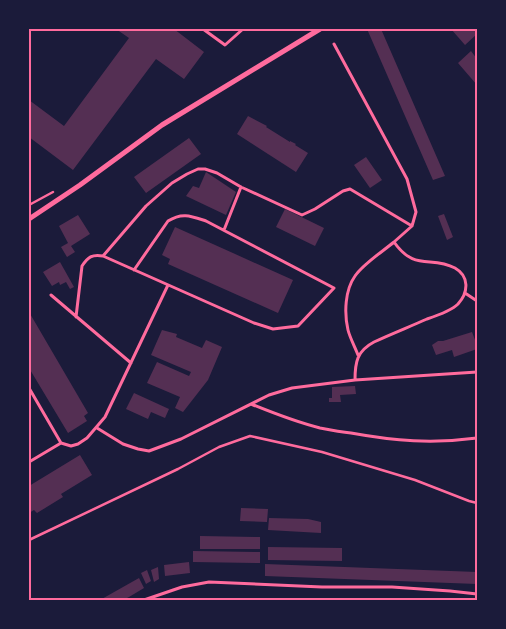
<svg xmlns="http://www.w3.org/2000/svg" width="506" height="629" font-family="Mulish,sans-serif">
  <rect width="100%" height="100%" fill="#1b1b3a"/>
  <path fill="#542f53" d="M116,29h58l30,23 -20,27 -28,-20 -83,111 -44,-33v-37l35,26 65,-88z
    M367,29h14l64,147 -12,4z
    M451,29h26v5l-12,11z
    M471,51l6,8v26l-19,-22z
    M248,116l19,10 -1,1 24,15v-1l6,3 -1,1 13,8 -12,19 -59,-38z
    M189,138l12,16 -55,39 -12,-16z
    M366,157l16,23 -12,8 -16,-23z
    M206,172l30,20 -10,23 -40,-19 7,-10 6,2z
    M285,209l39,19 -9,18 -39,-19z
    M444,214l9,23 -6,3 -9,-24z
    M78,215l12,19 -19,12 4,6 -8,5 -6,-10 7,-4 -9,-17z
    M175,227l118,53 -15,33 -110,-49 2,-5 -8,-4z
    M60,262l14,25 -4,2 -4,-7 -6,3 -1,-3 -7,4 -9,-14z
    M29,312l59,101 -4,3 3,5 -19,12 -39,-65z
    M162,330l15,4 -1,3 26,11 4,-8 16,7 -14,33 -25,32 -8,-4 5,-11 -33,-14 10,-21 32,14 2,-4 -40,-17z
    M472,332l5,13v4l-23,8 -2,-7 -16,5 -4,-10 6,-4h5z
    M355,386l1,8 -16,1 1,7h-12v-4h3v-11z
    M134,393l35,16 -4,9 -14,-6 -3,7 -22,-10z
    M80,455l12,20 -31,19 2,3 -26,16 -3,-3 -5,3v-27z
    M241,508l27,1 -1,13 -27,-1z
    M269,518l39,1 13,3v11l-53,-3z
    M200,536l60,1v12h-60z
    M268,547l74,1v13l-74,-1z
    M193,551l67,1v11l-67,-1z
    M189,562l1,11 -25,3 -1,-11z
    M265,564l212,8v12l-212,-8z
    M158,567l1,12 -5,3 -3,-12z
    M147,570l4,11 -5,3 -5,-11z
    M139,578l5,10 -15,9 -6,3h-23z"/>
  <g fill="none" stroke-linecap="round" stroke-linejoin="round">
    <path stroke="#ff6b9d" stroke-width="2.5" d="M29,205l24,-13
      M29,540l149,-71 41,-22 31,-11 72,16 93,28 54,21 8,2"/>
    <path stroke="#ff6b9d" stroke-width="3" d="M203,29l22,16 18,-16
      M334,44l73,135 9,33 -4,14
      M224,230l17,-43
      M103,256l43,-50 26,-23 15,-9 11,-5h7l12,4 24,14 61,28 13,-6 28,-18 7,-2 62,37 -18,16c21,30 37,13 61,26 14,8 14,24 3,36 -7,7 -22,12 -31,15 -18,8 -36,15 -53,23 -17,9 -19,20 -19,38
      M465,293l12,8
      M51,295l80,68
      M76,317l6,-51c6,-9 10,-12 21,-10l151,67 19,6 25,-3 36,-38 -128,-67c-15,-5 -24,-9 -38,0l-34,49
      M358,355c-3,-8 -8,-17 -10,-25 -4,-17 -3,-40 7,-54 8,-12 27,-24 39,-34
      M29,388l32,55 -32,19
      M251,404c22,9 45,18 69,24 10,2 20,4 31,5 44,8 81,11 126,5
      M97,428l26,16 15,5 11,2 32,-12 88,-44 23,-7 63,-8 122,-8
      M61,443l10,3 7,-2 9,-6 18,-21 63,-132
      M144,600l38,-13 27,-5 113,5h70l58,4 27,3"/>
    <path stroke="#ff6b9d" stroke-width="5" d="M29,219l51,-34 82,-60 158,-96"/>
  </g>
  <rect width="506" height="629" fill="none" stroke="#1b1b3a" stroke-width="60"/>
  <rect x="30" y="30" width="446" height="569" fill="none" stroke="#ff6b9d" stroke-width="2"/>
</svg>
